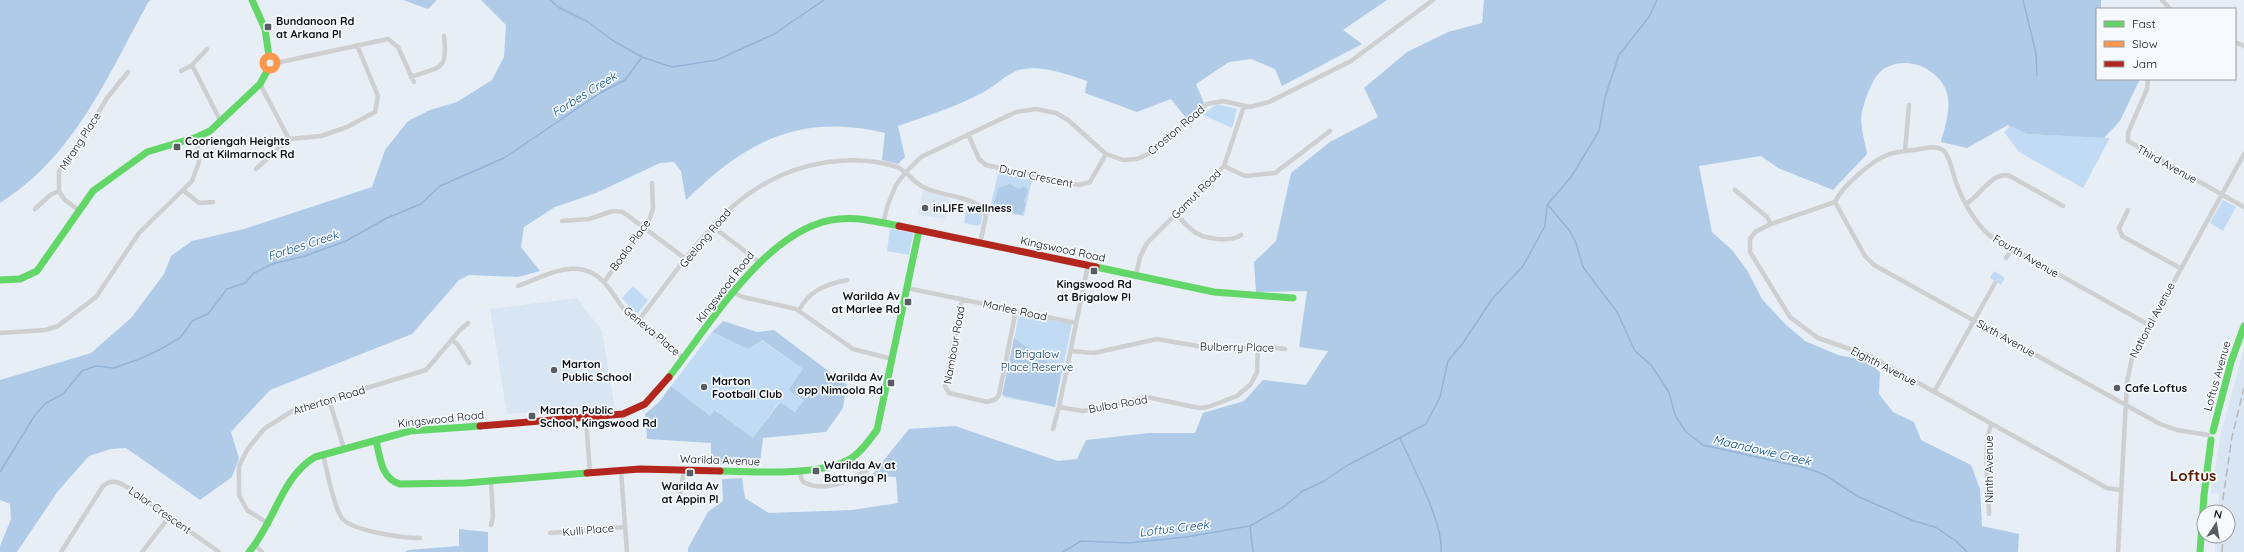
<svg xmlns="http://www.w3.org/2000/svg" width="2244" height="552" font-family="Quicksand,sans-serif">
  <rect width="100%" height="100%" fill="#e7eef6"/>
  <path fill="#d8e5f3" d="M923,190l26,8 -4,21 -27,-4z
    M577,298l25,33 13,78 -74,6 -4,-3 -30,2 -17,-105z
    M2244,348v204h-29l1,-16h12v-24h-10l1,-18 -8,-1v-2l10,-58z"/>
  <path fill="#c2dbf5" d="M1216,104l21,5 -5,19 -29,-13z
    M2008,125l19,9 83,4 -27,50 -64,-36 -15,-20 5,-4z
    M998,173l34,7 -8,36 -22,-4 -11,-8z
    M2223,200l13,7 -13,24 -13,-8z
    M967,203l12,5 3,6 -1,10 -4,2 -13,-3z
    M890,229l23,4 -4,22 -22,-4z
    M1994,271l11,7 -4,7 -11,-7z
    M633,286l15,14 -10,13 -3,-1 -13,-14z
    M1019,314l53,10 -17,83 -52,-10z
    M712,332l36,17 13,-9 42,29 -15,21 16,10 -9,12 -16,-10 -26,37 -37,-29 -6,7 -39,-31z"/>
  <path fill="#b0cbe8" d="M0,0h151l-2,1c-41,74 -74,155 -149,202z
    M403,0h34l-9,9z
    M481,0h906l-44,30 19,14 -80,42 -7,-17 -24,-10 -22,3 -33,22 8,19 -18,15 -15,-19 -34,13 -52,-19 2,-12c-20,-7 -50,-18 -71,-10 -12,5 -22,16 -34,22 -27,14 -55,23 -84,33l7,31 -7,7 -16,-4 3,-27c-85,-20 -139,8 -199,67l-5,-29 -7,-9 -14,1 -64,30 -41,14 -31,20 -3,20 19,24 -22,6 -49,-2 -10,5 -47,54 -142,56 -39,42 8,26 -7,19 -32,23 -74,-52 -15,1 -22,7 -31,35 -41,61h-17v-6l11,-27 -1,-15 -10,-4v-120l91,-27 40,-35 33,-44 7,-18 21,-15 52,-12 128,-42 13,-37 23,-29 22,-11 27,-8 35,-22 12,-23 2,-32z
    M1484,0h617v9h-4v70h43l-20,42 -16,17 -77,-4 -19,-9 -41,23 -26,-6c4,-16 12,-37 4,-54 -11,-23 -45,-34 -65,-16 -9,9 -15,28 -18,39 -3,12 3,30 5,43l-34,36 -55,-22 -17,-12 -62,10 13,66 20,18 15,20 15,29 23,25 20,17 33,14 30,6 12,11 -1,22 14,18 21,10 7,18 50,25 9,24 2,37 37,8 -1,18h-1330v-4l20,-36 15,-11 -1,-22 20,-1 3,20 24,15 83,-3 46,-7 -2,-26 -25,-1 38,-47 46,-3 103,35 19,-2 9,-19 63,-7h46l8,-20 41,-12 19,-21 43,5 22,-34 -29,-4 8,-56 -51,1 -2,-30 22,-21 15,-68 39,-31 48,-25 -14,-29 43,-36 41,-20 34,-9z
    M1010,184l9,5 5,-2 3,1 1,4 -4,9 2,4 -4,10 -19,-4 -9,-8 4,-15z
    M723,321l34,11 17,-2 73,55 -4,23 -17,24 -63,6 -3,25 -49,2v-22l-64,-4 -2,-25 14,-12 12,-16 39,30 5,-6 38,28 27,-36 15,10 9,-12 -16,-10 15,-21 -41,-29 -14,9 -36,-17z
    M1014,338l47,34 -6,35 -53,-12z
    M459,529l29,3v20h-83l3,-2 51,-4z"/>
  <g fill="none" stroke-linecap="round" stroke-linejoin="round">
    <path stroke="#93b3d6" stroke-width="1.5" d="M550,0l8,7 30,15 24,18 30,17 30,10 45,-7 57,-26 50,-34
      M2023,0l13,53 1,22
      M1548,205l21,25 7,13 7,24 34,45 18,39 16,14 18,27 6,23 11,17 17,13 103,23 19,7 32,21 57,25 21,6 21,14 11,11
      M1400,438c12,28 44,85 41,114
      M0,472l35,-57 11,-12 17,-9 19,-23 14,-5 18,2 28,-10 19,-9 20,-12 11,-16 16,-7 19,-25 18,-6 9,-10 18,-9 33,-8 41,-15 41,-23 34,-14 19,-18 64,-28 96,-65 25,-13 17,-23
      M1250,526l3,26
      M1063,552l18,-11 47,2 58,-6 64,-11 35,-20 16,-14 23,-11 24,-16 78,-41 14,-27 8,-36 15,-18 30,-45 30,-32 22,-40 2,-21 24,-28 28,-46 6,-34 14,-42 30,-38 8,-17"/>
    <path stroke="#cdcfd1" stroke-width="4.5" d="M2162,0l8,9
      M2235,42l9,4
      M276,63l112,-24 10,8 16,35
      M192,65l29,57
      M181,71l11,-6 15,-16
      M411,77c30,-11 37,-6 33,-41
      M2148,79l-1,10 -19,44v8l116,66
      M260,84l29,55
      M968,134l11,25 7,6 93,20 11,-3 16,-28
      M1905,151l4,-46
      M1224,166l21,10 30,-3 55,-42
      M256,169l33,-30 32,-3 26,-9 28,-15 3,-16 -21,-51
      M1735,190l32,27 4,7
      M184,191l15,12 14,-1
      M1835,202l-64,22 -16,8 -5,7v13l40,65 28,21 52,18 237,132 13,2
      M1835,202l30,54 9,9 286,159 17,6 31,5
      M1835,202c7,-16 37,-41 52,-47 10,-4 22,-4 33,-6 7,-1 18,-4 24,2 7,7 9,25 13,34 7,19 19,38 33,51l159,89
      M1966,204c14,-8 27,-34 44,-28l53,30
      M35,209l15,-14 9,-4
      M78,210l-14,-11 -5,-8v-20l28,-39 20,-34 21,-26
      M2128,210l-9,18 3,8 58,32
      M1176,214c5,5 10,11 16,16 10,9 38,13 49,5
      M562,221l27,-2 24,-8 10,1 63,47
      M883,223l5,-19 8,-19 9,-12 16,-16 95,-45 20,-3 20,4 12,7 38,34 17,6 14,-1 18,-8 52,-47 16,-3 27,6 19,-5 82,-41 82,-61
      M712,226l46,35
      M2006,258l6,-9
      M1136,275l4,-18 7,-14 77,-77 20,-60
      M604,282l45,-62 4,-11 -1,-26
      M518,286c30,-11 64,-33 90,1 7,8 12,19 20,27 17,16 37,30 56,44
      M907,288l169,35
      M734,293l9,4 53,12 57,40 39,10
      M962,299l-17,87 4,7 38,9 9,-3 3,-4 17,-85
      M799,310c10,-19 27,-26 48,-30
      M637,322c56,-69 94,-146 191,-160 22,-3 48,-2 69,5 10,4 16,15 26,20 17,9 41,8 57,19l6,10 -6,27
      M0,333l45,-3 13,-4 38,-29 43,-64 53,-52 7,-19 -2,-25
      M452,340l6,5 11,18
      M1071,351l23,2 63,-14 46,8h64l18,2
      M1934,392l61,-109
      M329,399l15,50
      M1059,407l24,4 64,-14 52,11 9,-1 29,-11 14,-12 6,-12 1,-25
      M586,418l4,56
      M1053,429l6,-22 29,-142
      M323,455c5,18 9,46 18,62 8,14 63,21 79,21
      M798,470l5,12c22,11 44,0 64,-12
      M621,471l6,81
      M491,481l2,36 -2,8
      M680,494l4,-24
      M1989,514c0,-20 -7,-75 3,-90
      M269,524l-22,-14 -8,-15v-29l8,-16 17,-21 30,-19 132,-40 34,-40 8,-7
      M550,533l75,-6
      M255,545l7,7
      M61,552l42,-66c9,-8 18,-3 27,3l89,63
      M142,552l27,-35
      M2118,552l9,-170 5,-24 112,-204"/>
    <path stroke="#63d668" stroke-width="7" d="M252,0l13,29 4,27
      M1096,267l118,25 79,6
      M0,280l20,-1 17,-8 56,-80 54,-39 50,-15 13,-6 50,-47 7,-13
      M669,377c41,-52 99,-152 170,-158 21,-2 40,3 60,7
      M2213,431l18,-69 13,-36
      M376,440c4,17 5,39 24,44l65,-1 122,-10
      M720,471c33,1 102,5 130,-12 12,-7 19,-19 27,-29l42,-200
      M249,552c26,-30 32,-75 66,-95l95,-26 70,-5
      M2200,552l4,-57 7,-55"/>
    <path stroke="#ff974d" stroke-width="7" d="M263 63a7 7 0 1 1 14 0a7 7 0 1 1-14 0Z"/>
    <path stroke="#b3261e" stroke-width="7" d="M899,226l197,41
      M480,426l143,-12 22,-10 24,-27
      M587,473l53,-4 80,2"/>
    <path stroke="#b6b7b9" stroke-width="1.5" stroke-dasharray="8 4" stroke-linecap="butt" d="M2221,512l11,-75 12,-49
      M2222,552l1,-16"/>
  </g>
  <g fill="#585d63" stroke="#f7fafc" stroke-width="1.5">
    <rect x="264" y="23" width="8" height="8" rx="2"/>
    <rect x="173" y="143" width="8" height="8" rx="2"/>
    <circle cx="925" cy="208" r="4"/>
    <rect x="1090" y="267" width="8" height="8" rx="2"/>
    <rect x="904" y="298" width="8" height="8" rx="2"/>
    <circle cx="554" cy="370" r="4"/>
    <rect x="887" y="379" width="8" height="8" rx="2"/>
    <circle cx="704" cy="387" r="4"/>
    <circle cx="2117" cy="388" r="4"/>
    <rect x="528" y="412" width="8" height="8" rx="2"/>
    <rect x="812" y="467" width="8" height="8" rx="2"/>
    <rect x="686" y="469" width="8" height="8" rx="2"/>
  </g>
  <g text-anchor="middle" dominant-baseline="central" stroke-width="3.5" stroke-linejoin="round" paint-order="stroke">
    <g font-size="11" font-weight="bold" fill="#0b0f14" stroke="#f7fafc" text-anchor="start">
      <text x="276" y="21">Bundanoon Rd<tspan x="276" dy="13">at Arkana Pl</tspan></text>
      <text x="185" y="141">Cooriengah Heights<tspan x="185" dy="13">Rd at Kilmarnock Rd</tspan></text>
      <text x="933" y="208">inLIFE wellness</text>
      <text x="1094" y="284" text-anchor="middle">Kingswood Rd<tspan x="1094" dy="13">at Brigalow Pl</tspan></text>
      <text x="900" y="296" text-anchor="end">Warilda Av<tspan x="900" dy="13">at Marlee Rd</tspan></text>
      <text x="562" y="364">Marton<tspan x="562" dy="13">Public School</tspan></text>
      <text x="883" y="377" text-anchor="end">Warilda Av<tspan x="883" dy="13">opp Nimoola Rd</tspan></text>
      <text x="712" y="381">Marton<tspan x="712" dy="13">Football Club</tspan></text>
      <text x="2125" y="388">Cafe Loftus</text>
      <text x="540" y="410">Marton Public<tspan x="540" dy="13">School, Kingswood Rd</tspan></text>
      <text x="824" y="465">Warilda Av at<tspan x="824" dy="13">Battunga Pl</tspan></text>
      <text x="690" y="486" text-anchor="middle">Warilda Av<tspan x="690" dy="13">at Appin Pl</tspan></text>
    </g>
    <g font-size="11" fill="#0b0f14" stroke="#f7fafc">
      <text transform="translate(1176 130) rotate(-40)">Croston Road</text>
      <text transform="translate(80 141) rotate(-57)">Mirang Place</text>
      <text transform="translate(2167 164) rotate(29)">Third Avenue</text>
      <text transform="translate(1036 176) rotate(12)">Dural Crescent</text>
      <text transform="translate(1196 194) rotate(-45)">Gamut Road</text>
      <text transform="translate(705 238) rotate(-50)">Geelong Road</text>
      <text transform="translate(630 245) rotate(-54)">Boala Place</text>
      <text transform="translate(1063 249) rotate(12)">Kingswood Road</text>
      <text transform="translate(2026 256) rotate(30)">Fourth Avenue</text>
      <text transform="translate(725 287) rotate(-52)">Kingswood Road</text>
      <text transform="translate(1015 310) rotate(12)">Marlee Road</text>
      <text transform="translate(2152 320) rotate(-62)">National Avenue</text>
      <text transform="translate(652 331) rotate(40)">Geneva Place</text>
      <text transform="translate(2006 338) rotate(29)">Sixth Avenue</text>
      <text transform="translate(954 345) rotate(-80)">Nambour Road</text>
      <text transform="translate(1237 347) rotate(1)">Bulberry Place</text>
      <text transform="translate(1884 366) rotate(27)">Eighth Avenue</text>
      <text transform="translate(2217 376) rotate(-74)">Loftus Avenue</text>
      <text transform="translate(329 400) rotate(-17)">Atherton Road</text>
      <text transform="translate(1118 404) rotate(-10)">Bulba Road</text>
      <text transform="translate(441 419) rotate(-6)">Kingswood Road</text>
      <text transform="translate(720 460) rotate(2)">Warilda Avenue</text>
      <text transform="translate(1989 469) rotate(-90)">Ninth Avenue</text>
      <text transform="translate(160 510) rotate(35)">Lalor Crescent</text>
      <text transform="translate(588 530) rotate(-5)">Kulli Place</text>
    </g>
    <g font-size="11" fill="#03345f" stroke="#f7fafc">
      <text x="1037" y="354">Brigalow<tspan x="1037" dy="13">Place Reserve</tspan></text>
    </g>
    <g font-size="12" font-style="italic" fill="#0b4c85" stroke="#f7fafc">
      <text transform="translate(584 94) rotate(-32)">Forbes Creek</text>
      <text transform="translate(303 245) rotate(-18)">Forbes Creek</text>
      <text transform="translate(1762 450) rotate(13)">Maandowie Creek</text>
      <text transform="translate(1174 528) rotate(-7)">Loftus Creek</text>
    </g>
    <g font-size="15" font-weight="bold" fill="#5a1a00" stroke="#f7fafc">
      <text x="2193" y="475">Loftus</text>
    </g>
  </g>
  <rect x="2096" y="8" width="140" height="72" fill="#f7fafc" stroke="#999c9f"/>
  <rect x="2104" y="21" width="20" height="6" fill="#63d668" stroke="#999c9f"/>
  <text x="2132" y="28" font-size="12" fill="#0b0f14">Fast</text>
  <rect x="2104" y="41" width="20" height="6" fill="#ff974d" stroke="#999c9f"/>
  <text x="2132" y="48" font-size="12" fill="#0b0f14">Slow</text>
  <rect x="2104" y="61" width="20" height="6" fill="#b3261e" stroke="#999c9f"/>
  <text x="2132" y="68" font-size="12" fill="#0b0f14">Jam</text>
  <g transform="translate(2216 524) rotate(12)"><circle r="19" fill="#f7fafc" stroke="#999c9f"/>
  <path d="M0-3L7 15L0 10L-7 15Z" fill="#585d63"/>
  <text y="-6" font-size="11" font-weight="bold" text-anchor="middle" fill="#0b0f14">N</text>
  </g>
</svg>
